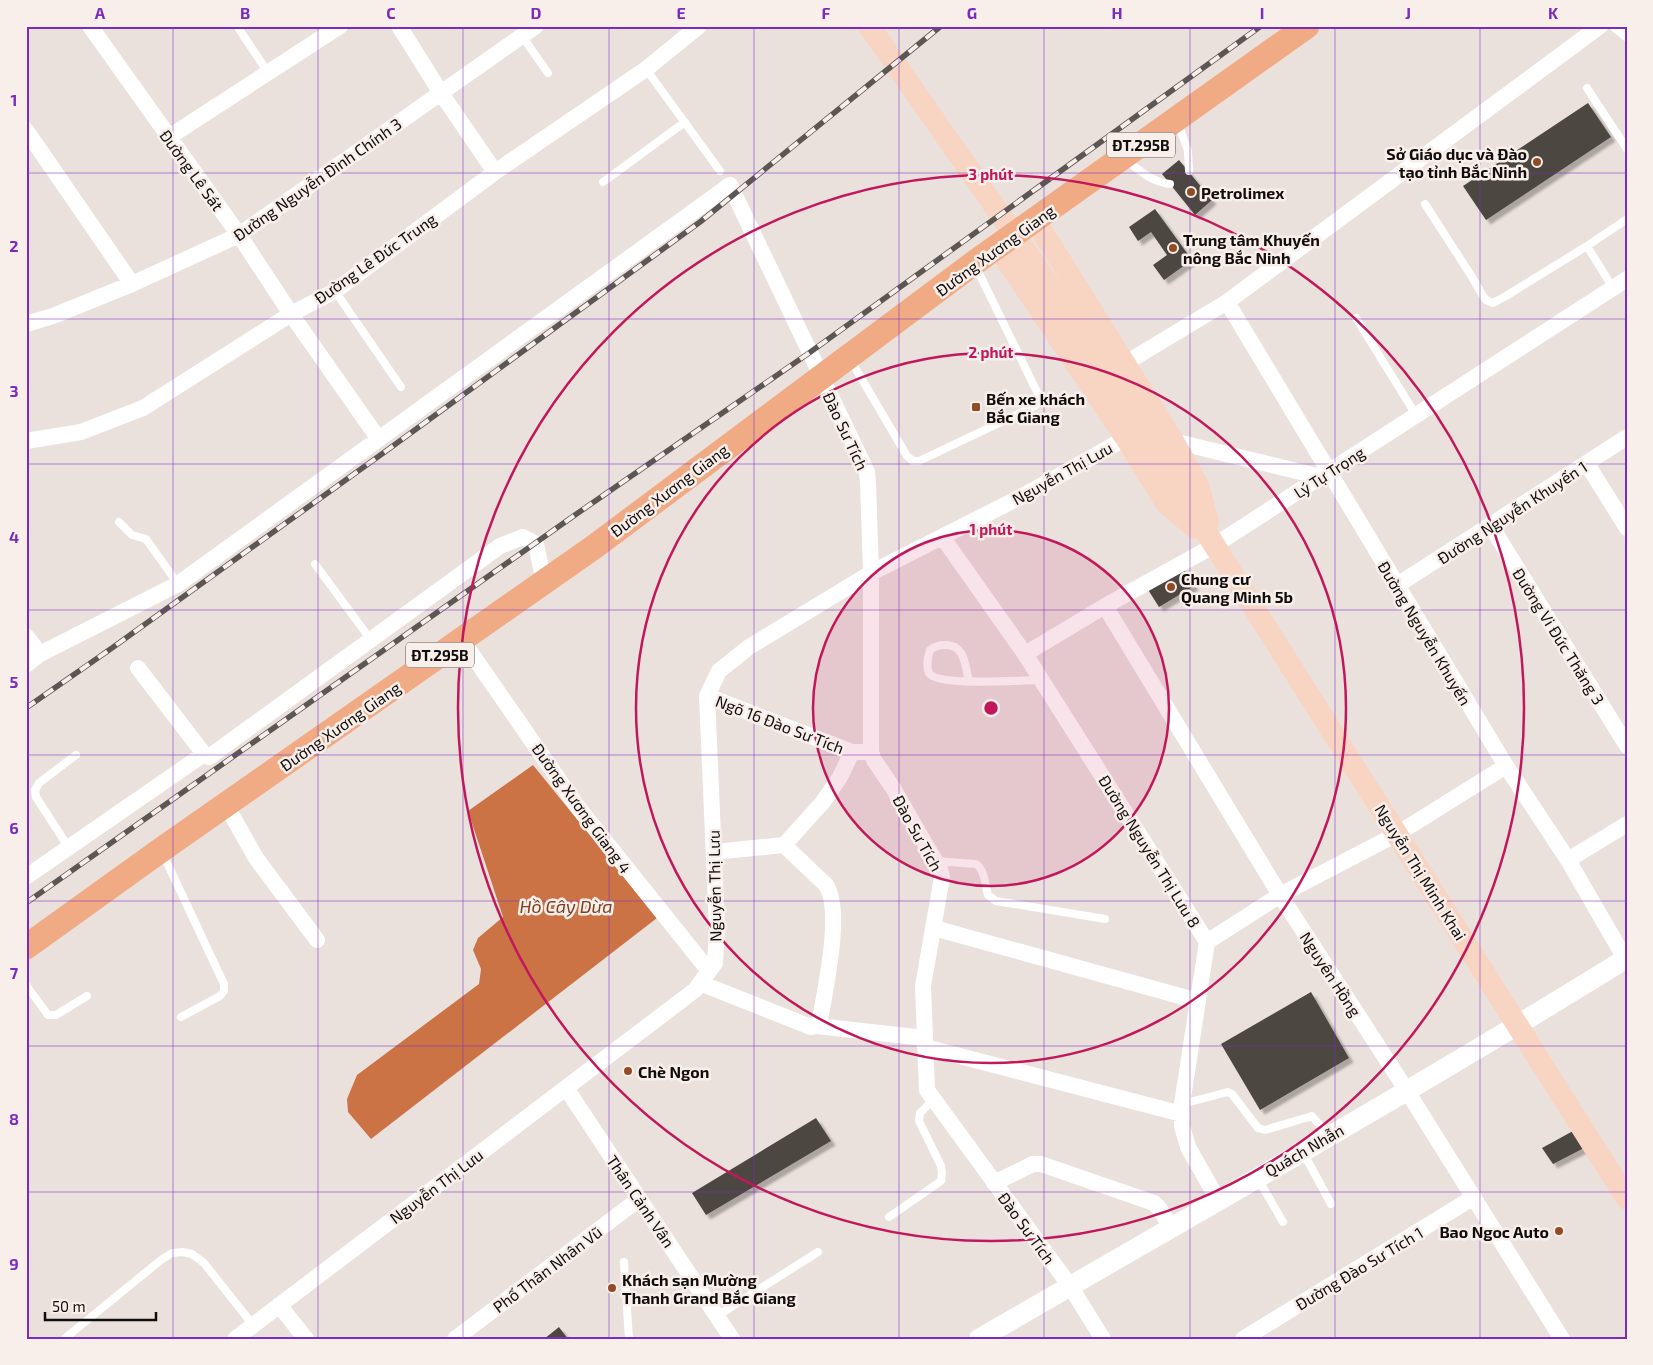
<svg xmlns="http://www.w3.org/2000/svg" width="1653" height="1365" font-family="'Exo 2',sans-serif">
  <defs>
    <filter id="shadow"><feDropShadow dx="4.5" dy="4.5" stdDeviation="1" flood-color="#0004"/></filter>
  </defs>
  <rect width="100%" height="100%" fill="#eae1dd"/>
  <path fill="#cc7346" d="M533,765l124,153 -286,221 -23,-27 -1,-13 10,-24 122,-91 2,-15 -8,-19 5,-12 25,-21 -35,-106z"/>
  <path fill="#4e4643" filter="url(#shadow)" d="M1588,103l23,34 -125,83 -23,-34z
    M1179,160l33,40 -17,15 -33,-41z
    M1155,209l37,51 -28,20 -11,-15 14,-10 -16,-23 -13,9 -9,-14z
    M1182,566l12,20 -35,21 -12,-19z
    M1311,992l38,66 -89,52 -39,-66z
    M816,1118l15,23 -125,74 -14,-22z
    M1573,1131l11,17 -31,16 -11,-16z
    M559,1327l9,12h-24z"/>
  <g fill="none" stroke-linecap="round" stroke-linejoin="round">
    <path stroke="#fff" stroke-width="8" d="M237,26l32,48
      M522,36l26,37
      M646,69l74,102
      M1587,88l40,61
      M1178,123l10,28 1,20
      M1126,160c14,11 26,22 44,24
      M603,182l82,-60
      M1425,204l47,73 11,19 3,4 7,3 13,-7 81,-50 40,-27
      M1587,246l26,42
      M335,291l66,96
      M1356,318l60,97
      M850,359l57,97 6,5h6l116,-55 4,-6 -1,-6 -63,-129
      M119,522l13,13 14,4 32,45
      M315,564l56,76
      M969,681c-4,-15 -4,-37 -24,-36 -6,0 -10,1 -15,5 -2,6 -4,16 -1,23 8,14 93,7 112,7
      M69,848l-33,-51 -1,-7 4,-7 37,-28
      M162,852l62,132v7l-4,5 -39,21
      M935,861l41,3c9,6 9,21 12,31l8,6 109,18
      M26,985l22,30h8l31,-19
      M1182,1104l46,-12 4,2 26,34 7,2 47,-14 16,19
      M1303,1152l28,52
      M1258,1179l25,43
      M889,1217l52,-36 1,-8 -1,-7 -22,-45 1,-8 13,-13
      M624,1262l5,77
      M717,1316l101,-64
      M64,1339l97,-79 11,-7 10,-1 10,2 12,9 49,62"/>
    <path stroke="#fff" stroke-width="16" d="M90,26l149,209 52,79 87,124
      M399,26l42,67 54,79
      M1618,26l6,4 3,3
      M26,130l106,154
      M169,137l171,-111
      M1227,302l279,464 62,94 59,102
      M26,324l27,-8 79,-32 107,-49 297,-209
      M1124,364l103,-62 373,-276
      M26,441l55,-9 62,-24 148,-94 44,-23 160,-119 151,-103 53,-43
      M1173,441l148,36
      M1587,464l40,64
      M1491,526l136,220
      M943,538l82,116 182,288 -25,162v22l6,21 30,53
      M1396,586l231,-149
      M1105,606l175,289 127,196 155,248
      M26,636l14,18
      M462,640l115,166 132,165
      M1025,654l80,-48 110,-61 412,-266
      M26,665l14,-11 138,-70 552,-399 137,287 1,10 3,91v179l3,8 19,28 30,52 17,29 2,8 -19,109 4,104 143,196 33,53
      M138,668l66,86 5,3 291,-211 23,-9 13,7 8,38
      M707,696l145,56h19
      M226,805l30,53 61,82
      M784,845l39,-43 17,-25 12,-25
      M1568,860l59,-36
      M26,877l178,-123
      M934,928l264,73
      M1207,942l73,-47 117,-61 109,-68
      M700,983l111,44 6,-1 3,-6c5,-31 23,-109 6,-135l-42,-40 -70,7
      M817,1026l108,12
      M925,1047l257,67
      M566,1088l166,251
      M994,1183l39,-19h8l113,39 5,5 12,19
      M279,1305l27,34
      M235,1339l460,-349 20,-27 2,-34 -10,-233 12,-25 30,-24 122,-74 161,-82 94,-53
      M455,1339l184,-140
      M1243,1339l231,-142"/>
    <path stroke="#fff" stroke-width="20" d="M979,1339c217,-126 435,-249 648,-381"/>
    <path stroke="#f8d5c2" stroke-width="22" d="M869,26l190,273 568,900
      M1035,220l138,221 25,44 10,37
      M997,246l129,192 40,65 29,25"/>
    <path stroke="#f0ab85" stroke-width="25" d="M26,947l135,-97 433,-303 380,-284 333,-237"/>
    <defs>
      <path id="rail" d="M26,708l86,-60 274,-197 314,-229 241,-196
        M26,903l549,-388 234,-162 452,-327"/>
    </defs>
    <use href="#rail" stroke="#5c5755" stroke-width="5.5"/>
    <use href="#rail" stroke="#f8eeea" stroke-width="4" stroke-dasharray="11" stroke-linecap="butt"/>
  </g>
  <path fill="none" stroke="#7b2cbf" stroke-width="1" stroke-opacity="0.55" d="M173,26v1313M318,26v1313M463,26v1313M609,26v1313M754,26v1313M899,26v1313M1044,26v1313M1190,26v1313M1335,26v1313M1480,26v1313M26,173h1601M26,319h1601M26,464h1601M26,610h1601M26,755h1601M26,901h1601M26,1046h1601M26,1192h1601"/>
  <circle cx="991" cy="708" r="178" fill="#c2185b" fill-opacity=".12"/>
  <g fill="none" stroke="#c2185b" stroke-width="2.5">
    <circle cx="991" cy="708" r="178"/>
    <circle cx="991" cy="708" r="355"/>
    <circle cx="991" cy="708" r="533"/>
  </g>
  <g fill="#924b26" stroke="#f8eeea" stroke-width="2">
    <circle cx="1537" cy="162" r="5"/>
    <circle cx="1191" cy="192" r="5"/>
    <circle cx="1173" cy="248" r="5"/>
    <rect x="971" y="402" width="10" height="10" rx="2.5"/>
    <circle cx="1171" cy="587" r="5"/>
    <circle cx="628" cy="1071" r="5"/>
    <circle cx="1559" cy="1231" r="5"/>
    <circle cx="612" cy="1288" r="5"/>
  </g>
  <g text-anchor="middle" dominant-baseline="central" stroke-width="5" stroke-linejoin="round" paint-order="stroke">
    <g fill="#f8eeea" stroke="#56504f" stroke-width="1">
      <rect x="1107" y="132.5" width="68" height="25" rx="4"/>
      <rect x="406" y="642.5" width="68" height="25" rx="4"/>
    </g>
    <g font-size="15" font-weight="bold" fill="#100d0c">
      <text x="1141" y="145">ĐT.295B</text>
      <text x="440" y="655">ĐT.295B</text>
    </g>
    <g font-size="16" font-weight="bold" fill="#100d0c" stroke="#f8eeea" text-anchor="start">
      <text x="1527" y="153" text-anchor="end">Sở Giáo dục và Đào<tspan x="1527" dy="18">tạo tỉnh Bắc Ninh</tspan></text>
      <text x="1201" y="192">Petrolimex</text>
      <text x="1183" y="239">Trung tâm Khuyến<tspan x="1183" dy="18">nông Bắc Ninh</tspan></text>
      <text x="986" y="398">Bến xe khách<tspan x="986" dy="18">Bắc Giang</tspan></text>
      <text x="1181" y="578">Chung cư<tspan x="1181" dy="18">Quang Minh 5b</tspan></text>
      <text x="638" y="1071">Chè Ngon</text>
      <text x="1549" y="1231" text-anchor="end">Bao Ngoc Auto</text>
      <text x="622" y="1279">Khách sạn Mường<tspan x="622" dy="18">Thanh Grand Bắc Giang</tspan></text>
    </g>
    <g font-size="16" fill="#100d0c" stroke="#f8eeea">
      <text transform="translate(192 170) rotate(54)">Đường Lê Sát</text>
      <text transform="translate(317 179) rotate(-35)">Đường Nguyễn Đình Chính 3</text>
      <text transform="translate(995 250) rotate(-36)">Đường Xương Giang</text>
      <text transform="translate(375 258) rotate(-35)">Đường Lê Đức Trung</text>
      <text transform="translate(846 431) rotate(65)">Đào Sư Tích</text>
      <text transform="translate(1329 472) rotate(-33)">Lý Tự Trọng</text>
      <text transform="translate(1062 473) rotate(-29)">Nguyễn Thị Lưu</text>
      <text transform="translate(669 490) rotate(-37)">Đường Xương Giang</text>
      <text transform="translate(1512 512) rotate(-33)">Đường Nguyễn Khuyến 1</text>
      <text transform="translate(1425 633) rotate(59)">Đường Nguyễn Khuyến</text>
      <text transform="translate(1559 636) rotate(58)">Đường Vi Đức Thăng 3</text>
      <text transform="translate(780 724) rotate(21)">Ngõ 16 Đào Sư Tích</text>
      <text transform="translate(340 726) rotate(-35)">Đường Xương Giang</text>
      <text transform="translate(582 808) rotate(54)">Đường Xương Giang 4</text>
      <text transform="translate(918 833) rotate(61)">Đào Sư Tích</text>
      <text transform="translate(1150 851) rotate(58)">Đường Nguyễn Thị Lưu 8</text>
      <text transform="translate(1421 872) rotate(58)">Nguyễn Thị Minh Khai</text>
      <text transform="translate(714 886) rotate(-91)">Nguyễn Thị Lưu</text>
      <text transform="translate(1331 974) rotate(57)">Nguyên Hồng</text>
      <text transform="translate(1304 1150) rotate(-30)">Quách Nhẫn</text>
      <text transform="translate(436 1186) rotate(-37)">Nguyễn Thị Lưu</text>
      <text transform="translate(641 1201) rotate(56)">Thân Cảnh Vân</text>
      <text transform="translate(1027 1228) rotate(54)">Đào Sư Tích</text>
      <text transform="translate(1359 1268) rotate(-31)">Đường Đào Sư Tích 1</text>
      <text transform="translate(547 1269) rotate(-37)">Phố Thân Nhân Vũ</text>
    </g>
    <g font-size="18" font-style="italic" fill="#7c4021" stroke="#f8eeea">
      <text x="566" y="906">Hồ Cây Dừa</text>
    </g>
  </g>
  <circle cx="991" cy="708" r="8" fill="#c2185b" stroke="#f8eeea" stroke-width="2.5"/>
  <g font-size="15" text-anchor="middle" font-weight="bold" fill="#c2185b" stroke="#f8eeea" stroke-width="5" stroke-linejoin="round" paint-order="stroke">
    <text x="991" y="180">3 phút</text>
    <text x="991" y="358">2 phút</text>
    <text x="991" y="535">1 phút</text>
  </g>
  <rect width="1653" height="1365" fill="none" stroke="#f8eeea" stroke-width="55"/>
  <path d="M45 1312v8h111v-8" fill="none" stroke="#100d0c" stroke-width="2.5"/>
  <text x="52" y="1312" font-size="15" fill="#100d0c" stroke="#f8eeea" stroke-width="4" paint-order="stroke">50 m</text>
  <rect x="28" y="28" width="1598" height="1310" fill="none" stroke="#7b2cbf" stroke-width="2"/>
  <g font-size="16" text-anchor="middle" font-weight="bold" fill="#7b2cbf">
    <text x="100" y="19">A</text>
    <text x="245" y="19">B</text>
    <text x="391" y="19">C</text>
    <text x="536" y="19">D</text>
    <text x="681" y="19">E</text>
    <text x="826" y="19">F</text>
    <text x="972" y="19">G</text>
    <text x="1117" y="19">H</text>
    <text x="1262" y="19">I</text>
    <text x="1408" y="19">J</text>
    <text x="1553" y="19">K</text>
    <text x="14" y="106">1</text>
    <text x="14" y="252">2</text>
    <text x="14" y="397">3</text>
    <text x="14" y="543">4</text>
    <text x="14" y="688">5</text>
    <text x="14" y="834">6</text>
    <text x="14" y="979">7</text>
    <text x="14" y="1125">8</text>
    <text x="14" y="1270">9</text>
  </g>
</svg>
